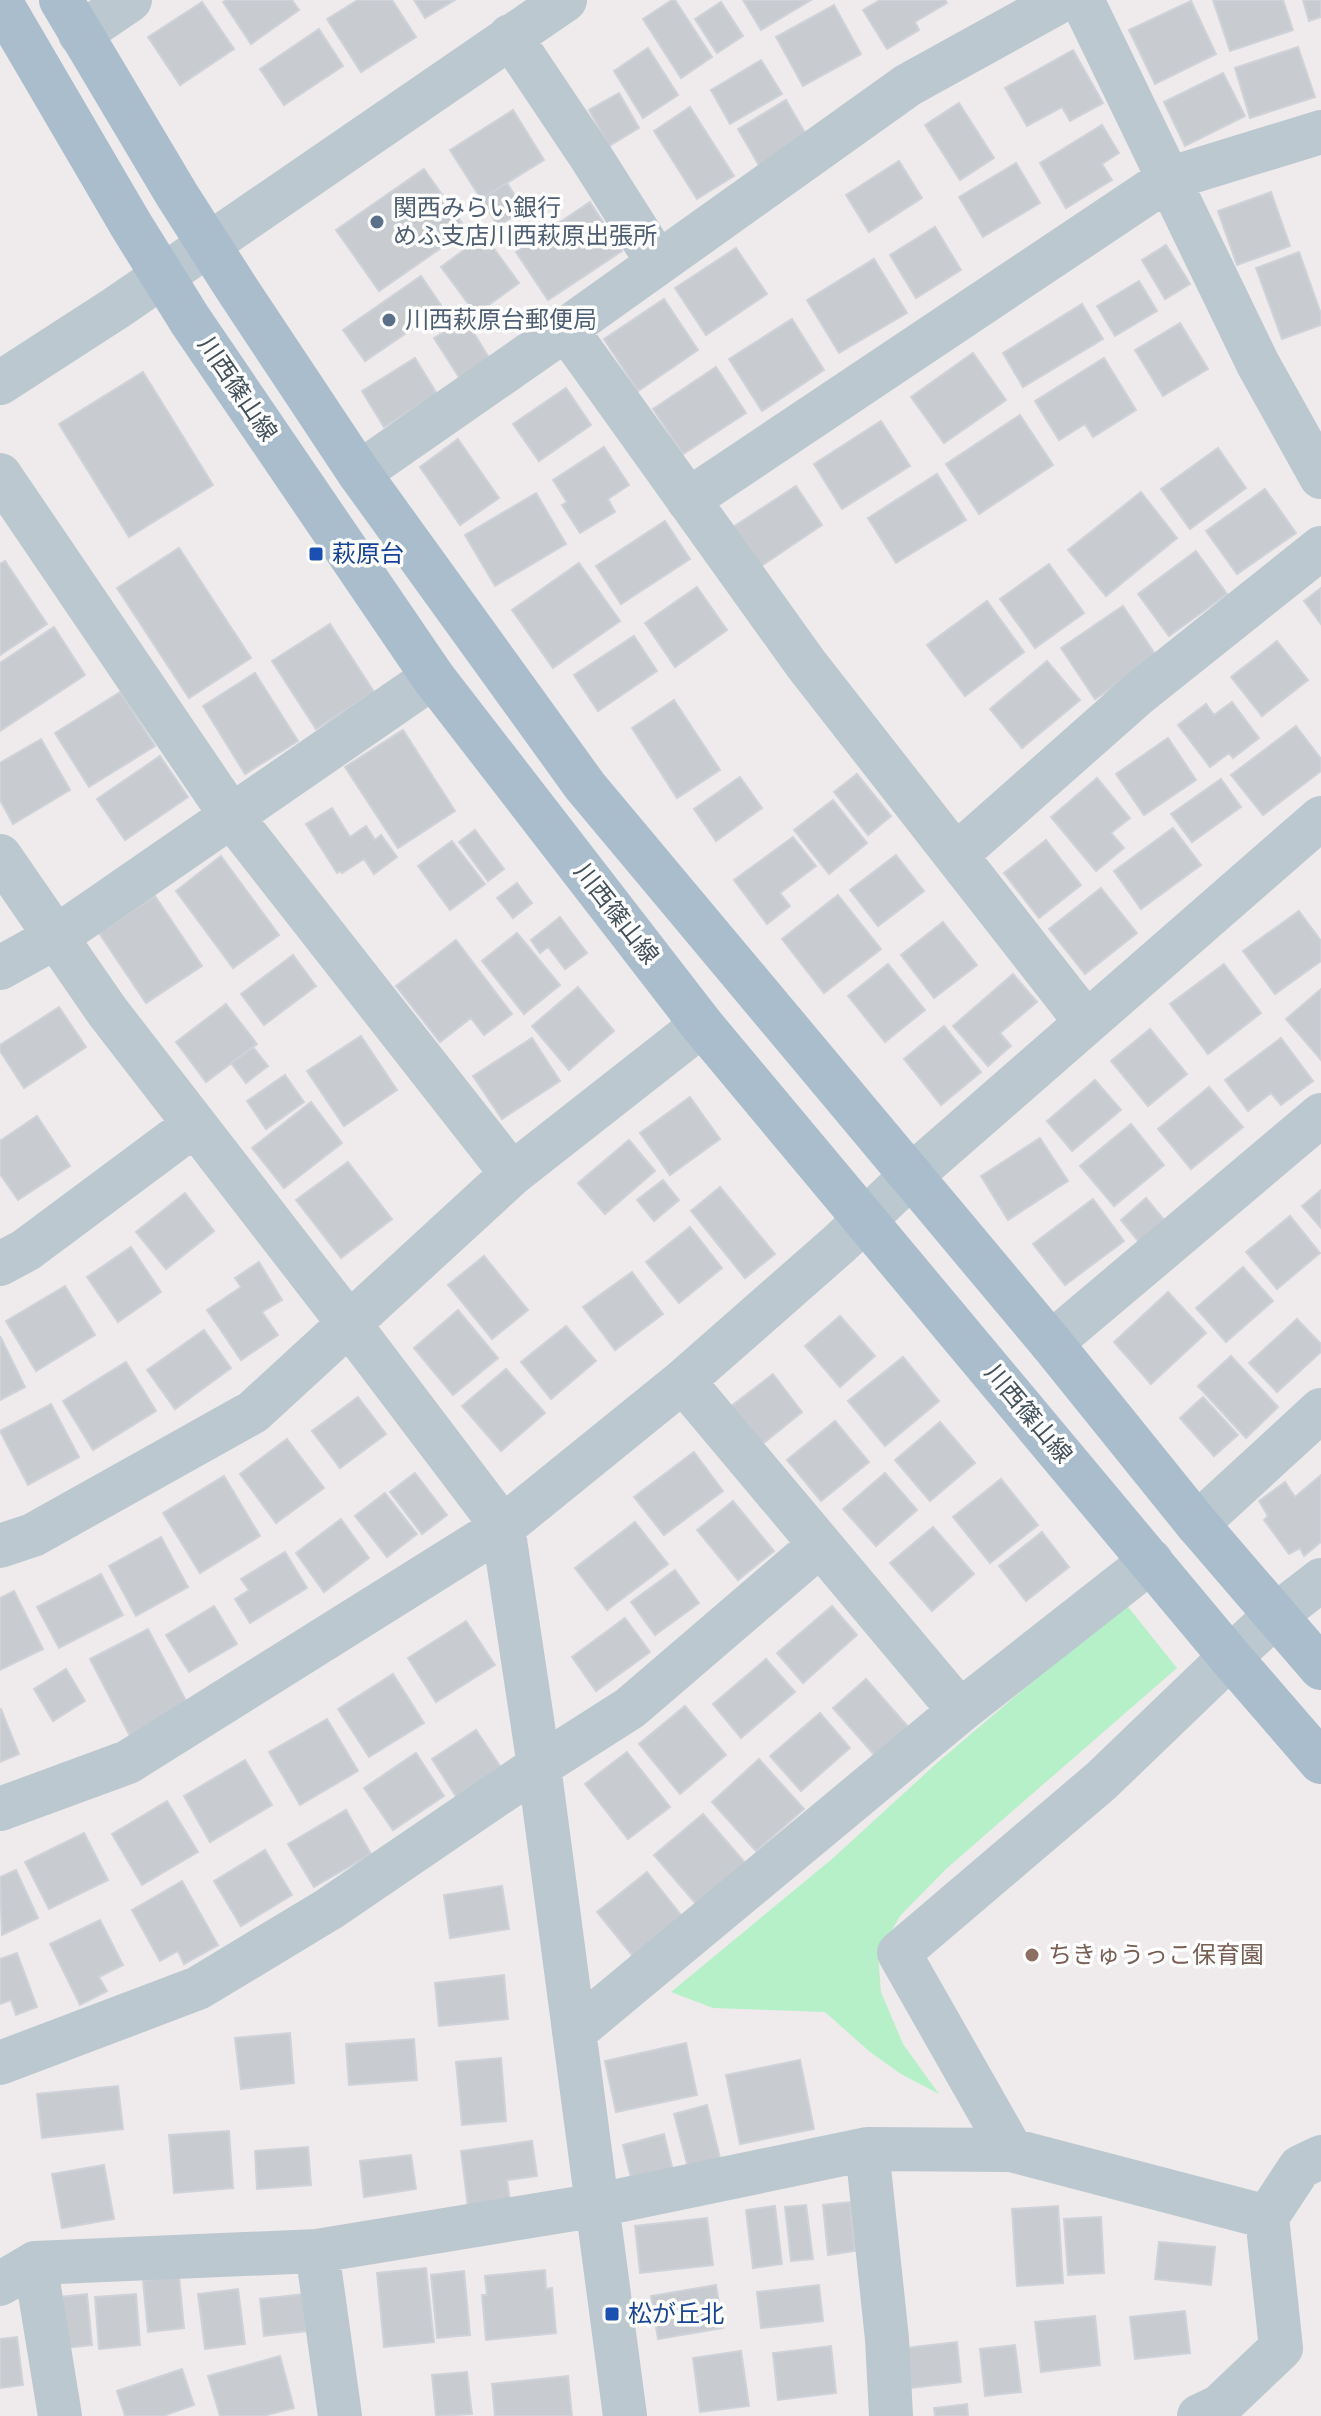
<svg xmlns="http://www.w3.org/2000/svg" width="1321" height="2416" font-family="'Varela Round','Noto Sans JP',sans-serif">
  <rect width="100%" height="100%" fill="#efebec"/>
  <path fill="#b6f0c9" d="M1125,1603l52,65 -231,201 -46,47 -22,39 3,37 22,52 36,50 -38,-20 -31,-22 -45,-40 -112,-4 -42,-16 161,-133 106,-97z"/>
  <path fill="#c8ccd1" stroke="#cfd2d8" stroke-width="2" d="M226,0h66l7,10 -48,34 -28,-42z
    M358,0h34l24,37 -55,35 -34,-53z
    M414,0h41l-30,18z
    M672,0h3l37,57 -31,21 -38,-59z
    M743,0h68l-50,30z
    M880,0h65l2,3 -32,19 4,8 -32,19 -24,-39z
    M1213,0h70l10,30 -63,21z
    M1303,0h18v17l-12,4z
    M1191,1l25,53 -61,30 -26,-54z
    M202,2l32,47 -54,36 -32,-48z
    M721,2l22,34 -26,17 -22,-34z
    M834,5l27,49 -58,32 -27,-49z
    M319,29l24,37 -59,39 -24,-36z
    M1298,47l17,50 -65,21 -15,-50z
    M648,48l30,47 -35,23 -29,-47z
    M1073,50l30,53 -33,18 -8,-14 -35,19 -22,-38z
    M761,60l21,34 -52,30 -19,-34z
    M1223,73l22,43 -60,30 -21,-44z
    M619,93l20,35 -30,18 -20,-36z
    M786,100l22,38 -48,29 -22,-38z
    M959,103l35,55 -34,22 -35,-55z
    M690,107l44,69 -37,23 -43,-68z
    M513,110l31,50 -63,39 -31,-49z
    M1102,125l17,28 -17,11 10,16 -46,28 -26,-45z
    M899,161l23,37 -53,34 -23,-37z
    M1016,163l24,40 -57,34 -24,-40z
    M424,169l43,61 -88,61 -43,-61z
    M507,183l17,27 -26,16 -17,-27z
    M1271,192l19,54 -53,19 -19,-54z
    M590,202l32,49 -74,49 -32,-48z
    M935,227l26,43 -45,28 -26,-43z
    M484,235l35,48 -43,31 -35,-47z
    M1166,245l24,39 -25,15 -23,-39z
    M736,248l31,46 -61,41 -31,-47z
    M1299,252l22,62v11l-39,14 -26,-71z
    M874,259l33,54 -68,40 -32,-53z
    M421,276l22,32 -78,53 -22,-31z
    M1139,281l18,30 -42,25 -18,-30z
    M664,299l34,51 -60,41 -34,-52z
    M1082,304l21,35 -80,48 -20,-34z
    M465,319l26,42 -31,18 -26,-41z
    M792,319l32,51 -62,41 -33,-52z
    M1180,323l28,46 -45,27 -28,-46z
    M973,353l33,47 -62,43 -33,-46z
    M415,358l22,36 -53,33 -22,-36z
    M1104,358l32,52 -43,27 -8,-13 -26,16 -24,-39z
    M716,367l30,46 -63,41 -30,-45z
    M143,372l70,113 -84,52 -70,-113z
    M566,388l25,37 -52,36 -26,-37z
    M1020,415l33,50 -74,49 -33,-50z
    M881,421l29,45 -68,43 -28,-45z
    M458,439l41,59 -39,27 -40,-58z
    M604,447l25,38 -21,14 7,13 -35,21 -18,-28 5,-3 -14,-22z
    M1218,448l28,40 -56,41 -29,-40z
    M937,474l29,46 -70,43 -28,-45z
    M796,486l26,39 -62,42 -27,-40z
    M1265,489l31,44 -59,41 -31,-43z
    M1141,492l36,46 -71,58 -38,-46z
    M536,493l30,51 -71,42 -30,-51z
    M665,521l25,38 -69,45 -25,-38z
    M179,548l72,110 -62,40 -72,-110z
    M1196,551l31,43 -58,42 -31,-42z
    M5,561l42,63 -47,31v-91z
    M579,563l41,58 -67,47 -41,-58z
    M1049,564l35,49 -49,35 -35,-49z
    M697,587l30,43 -52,37 -30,-44z
    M1321,588v36l-17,-23z
    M987,601l37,51 -59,44 -38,-51z
    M1123,606l34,51 -62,42 -34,-51z
    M330,624l44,68 -58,37 -44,-68z
    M54,627l31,48 -85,56v-68z
    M634,636l23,35 -59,40 -24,-36z
    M1277,641l31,39 -46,36 -31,-39z
    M1047,661l33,39 -58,48 -32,-39z
    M255,673l43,68 -53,33 -42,-68z
    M120,692l35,54 -66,41 -34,-54z
    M674,700l46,70 -43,28 -45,-70z
    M1232,702l27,36 -26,20 -4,-5 -19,14 -32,-42 28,-21 8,11z
    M1296,726l25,33v12l-58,44 -32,-40z
    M403,730l52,81 -57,37 -53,-81z
    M1168,738l28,42 -52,35 -28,-41z
    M41,739l29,51 -57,34 -13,-24v-37z
    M160,756l28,41 -63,43 -28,-41z
    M857,774l34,42 -23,19 -34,-43z
    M740,777l22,31 -46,33 -22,-32z
    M1097,778l33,40 -19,15 13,15 -28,23 -45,-54z
    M1221,779l20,28 -49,35 -21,-28z
    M833,800l34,43 -38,31 -35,-44z
    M332,808l18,29 16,-11 9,14 6,-5 16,22 -23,17 -10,-15 -22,14 -1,-2 -4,2 -31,-49z
    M1173,828l28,37 -60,44 -27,-38z
    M475,830l29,39 -16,12 -29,-39z
    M793,837l23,29 -36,27 10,13 -23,18 -33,-44z
    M1046,840l35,45 -42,33 -35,-45z
    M452,841l33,43 -35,26 -32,-44z
    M896,855l28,36 -46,35 -28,-36z
    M221,856l58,79 -46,33 -57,-77z
    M517,883l15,20 -19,15 -16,-20z
    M1101,888l36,45 -52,41 -36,-45z
    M838,895l43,54 -57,44 -42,-54z
    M155,896l47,70 -56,37 -47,-70z
    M1299,911l22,30v20l-46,33 -32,-43z
    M560,917l27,36 -22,16 -17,-22 -8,6 -9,-13z
    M943,922l34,43 -43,33 -33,-43z
    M517,933l43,52 -36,29 -42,-53z
    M456,940l56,74 -28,21 -13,-17 -31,24 -44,-56z
    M293,955l23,31 -52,39 -23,-31z
    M888,964l37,46 -40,32 -37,-46z
    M1224,964l37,49 -53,41 -38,-50z
    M1013,974l24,28 -37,31 11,13 -23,20 -35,-40z
    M578,987l36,44 -45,39 -37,-44z
    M1321,989v71l-35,-41z
    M226,1004l31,40 -51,38 -30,-40z
    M59,1007l27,40 -62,41 -24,-37v-6z
    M944,1026l37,46 -40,33 -37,-46z
    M1150,1029l37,45 -39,32 -37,-45z
    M361,1036l36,54 -53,36 -37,-55z
    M532,1038l28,43 -58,38 -29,-43z
    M1281,1038l32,43 -32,24 -10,-12 -23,18 -23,-31z
    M253,1047l15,19 -22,17 -15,-20z
    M285,1075l19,27 -38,27 -19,-28z
    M1095,1080l26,30 -49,41 -25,-30z
    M1209,1087l34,40 -52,42 -33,-40z
    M690,1097l30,42 -50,36 -30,-42z
    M311,1102l31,41 -58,45 -32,-40z
    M37,1116l33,50 -52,34 -18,-26v-33z
    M1131,1124l33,41 -50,41 -34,-40z
    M1040,1138l28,43 -60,39 -27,-44z
    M629,1140l26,31 -50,43 -27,-31z
    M348,1162l44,57 -51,39 -45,-58z
    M663,1180l16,20 -25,21 -17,-21z
    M720,1187l55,67 -30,24 -54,-67z
    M1321,1190v38l-19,-22z
    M185,1193l29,38 -48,38 -30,-37z
    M1146,1198l18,22 -25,22 -18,-22z
    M1093,1199l31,42 -59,44 -32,-41z
    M1290,1216l30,37 -43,36 -31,-37z
    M690,1227l32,41 -43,35 -33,-41z
    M131,1247l30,45 -43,30 -31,-45z
    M484,1256l44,54 -36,29 -44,-54z
    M259,1262l23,38 -20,12 16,23 -37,25 -34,-50 34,-23 -6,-9z
    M1243,1267l30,34 -47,41 -30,-34z
    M632,1272l31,42 -48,36 -32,-43z
    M65,1286l30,49 -59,36 -30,-50z
    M1168,1292l38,41 -55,51 -37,-42z
    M458,1310l40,48 -45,37 -39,-47z
    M840,1316l35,40 -35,31 -35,-41z
    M1297,1319l24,25v8l-44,40 -28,-29z
    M566,1326l30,35 -45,38 -30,-37z
    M204,1330l27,38 -56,41 -28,-39z
    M0,1336l25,51 -25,13z
    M1231,1356l47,51 -32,31 -48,-52z
    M903,1357l36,44 -54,45 -37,-45z
    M126,1362l30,49 -63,39 -30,-49z
    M506,1369l39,44 -44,38 -39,-45z
    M773,1374l29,38 -42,34 -30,-39z
    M358,1397l28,37 -46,34 -28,-37z
    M1203,1397l35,38 -24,21 -34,-38z
    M51,1404l28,53 -51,28 -28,-54z
    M835,1421l34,41 -48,39 -34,-41z
    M940,1422l35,41 -45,38 -35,-41z
    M287,1439l37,49 -48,35 -36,-49z
    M694,1452l29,39 -59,44 -30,-38z
    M415,1473l32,42 -25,19 -32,-42z
    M885,1473l32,37 -41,36 -33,-37z
    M1321,1475v67l-17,14 -4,-8 -11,6 -25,-34 4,-4 -9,-15 26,-19 10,15z
    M224,1476l36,60 -60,37 -37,-60z
    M1001,1479l37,46 -48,38 -37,-46z
    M385,1493l32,41 -30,23 -32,-41z
    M733,1501l41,50 -36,29 -41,-50z
    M341,1519l28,39 -45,34 -28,-39z
    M635,1522l33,42 -61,46 -32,-42z
    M933,1527l41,47 -42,37 -42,-48z
    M1042,1532l27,35 -43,34 -27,-35z
    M161,1537l27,50 -52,29 -27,-50z
    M285,1552l22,36 -57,35 -15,-24 14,-9 -8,-11z
    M675,1570l24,33 -44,32 -24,-33z
    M101,1574l22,41 -64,33 -22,-41z
    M14,1591l29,58 -43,21v-72z
    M214,1606l23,38 -48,28 -23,-37z
    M832,1606l25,29 -54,48 -26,-30z
    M625,1618l25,34 -54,39 -24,-34z
    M466,1621l29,44 -59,37 -28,-44z
    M148,1629l43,81 -59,30 -42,-81z
    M766,1659l29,33 -54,46 -28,-34z
    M66,1669l19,32 -32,20 -19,-32z
    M393,1674l31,49 -55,34 -31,-48z
    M866,1679l44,50 -33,29 -44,-50z
    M685,1706l41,49 -46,39 -41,-50z
    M1,1709l18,45 -19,8v-52z
    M820,1713l30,35 -49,43 -31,-35z
    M327,1719l31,52 -58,34 -31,-53z
    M476,1730l26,39 -45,29 -25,-39z
    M627,1752l43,55 -42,32 -43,-55z
    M416,1753l28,43 -51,34 -29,-42z
    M759,1759l45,50 -48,42 -44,-49z
    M245,1760l27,45 -62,37 -26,-46z
    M167,1801l31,51 -56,33 -30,-51z
    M346,1810l25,44 -57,33 -26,-43z
    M703,1814l43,50 -49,41 -43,-50z
    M84,1833l24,47 -59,29 -24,-47z
    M265,1850l27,45 -51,31 -27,-45z
    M16,1870l22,48 -36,17 -2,-58z
    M647,1872l38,48 -49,40 -39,-48z
    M182,1881l36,64 -34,19 -6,-13 -18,10 -28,-51z
    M502,1886l7,43 -59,9 -6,-43z
    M100,1920l23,45 -24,12 8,14 -27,14 -30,-61z
    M17,1953l20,54 -21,8 -5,-15 -11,4v-45z
    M504,1975l4,44 -69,7 -4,-43z
    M290,2033l4,50 -53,6 -6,-51z
    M414,2039l3,41 -68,5 -3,-41z
    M686,2043l11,52 -81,17 -11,-51z
    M501,2058l5,63 -44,4 -6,-63z
    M800,2060l14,69 -74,15 -14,-69z
    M118,2086l5,43 -81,9 -5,-44z
    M707,2105l15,61 -32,9 -16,-61z
    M229,2131l4,57 -59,5 -5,-58z
    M664,2134l11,45 -41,11 -11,-45z
    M532,2141l5,35 -30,4 3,21 -42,6 -7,-56z
    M308,2147l3,38 -54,4 -2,-38z
    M411,2155l5,34 -52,8 -4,-36z
    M104,2165l10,54 -52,9 -10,-54z
    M850,2202l5,49 -27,4 -5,-50z
    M806,2205l7,54 -22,2 -6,-54z
    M775,2206l7,58 -29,4 -7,-58z
    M1058,2206l5,77 -46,3 -5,-77z
    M1101,2217l3,56 -36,2 -4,-56z
    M707,2218l6,47 -73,8 -5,-47z
    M1159,2242l56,5 -4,38 -56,-6z
    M426,2268l8,74 -50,5 -7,-74z
    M545,2270l1,19 6,-1 4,45 -70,7 -4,-45h5l-2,-19z
    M464,2271l6,64 -33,3 -6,-63z
    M179,2276l5,52 -36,4 -5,-51z
    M716,2285l7,43 -65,11 -7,-43z
    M819,2285l4,36 -62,7 -4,-36z
    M238,2289l7,55 -40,5 -7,-55z
    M87,2294l5,51 -27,3 -5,-51z
    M136,2294l4,51 -41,4 -4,-52z
    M304,2294l3,37 -43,5 -4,-37z
    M1185,2311l5,42 -55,6 -5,-42z
    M1095,2316l5,49 -59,7 -6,-50z
    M17,2337l6,48 -23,3v-49z
    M957,2342l4,40 -50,6 -5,-40z
    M1015,2345l6,47 -36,4 -5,-47z
    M831,2346l5,47 -58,7 -5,-47z
    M741,2351l8,55 -49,6 -7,-54z
    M280,2356l14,52 -31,8h-43l-12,-40z
    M182,2369l12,36 -31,11h-38l-8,-25z
    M467,2372l5,42 -36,2 -4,-41z
    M568,2376l4,40h-77l-3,-32z
    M967,2404l1,12h-33l-1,-8z"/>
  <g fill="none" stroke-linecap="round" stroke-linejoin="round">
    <path stroke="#bbc8cf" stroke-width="44" d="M1082,0l176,364 63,113
      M80,34l50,-34
      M510,36l81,121 67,106
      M566,329l240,335 280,358
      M0,383l116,-75 449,-308
      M359,473l207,-144 342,-244 154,-85
      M0,475l232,342 280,357 190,-149
      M688,500l480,-321 153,-47
      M956,855l182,-161 183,-146
      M0,856l107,155 243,314 153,202 36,239 86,650
      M0,968l56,-31 377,-260
      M0,1264l26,-14 168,-125
      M1051,1343l270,-228
      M683,1381l277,330
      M1197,1524l124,-114
      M0,1546l33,-11 220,-123 259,-238
      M0,1809l128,-47 375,-235 180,-146 156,-137 72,-68 410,-358
      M574,2032l386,-321 191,-150
      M0,2063l198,-75 131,-79 210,-143 91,-58 190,-163
      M867,2149l144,1
      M1267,2217l33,-50 21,-10
      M317,2251l23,165
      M35,2263l25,153
      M0,2284l35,-21 282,-12 281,-46 269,-56 20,190 4,77
      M1199,2416l21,-10 61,-58 -14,-131 -256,-67 -112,-197 202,-172 129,-124 46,-42 45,-35"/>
    <path stroke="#aabdcd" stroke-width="44" d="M61,0l116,195 60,94 122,184 226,313 466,557 146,181 124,144
      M0,1l131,224 59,95 243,357 269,348 528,632 91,105"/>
  </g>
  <g fill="#5c6f8a" stroke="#fff" stroke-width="3">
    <circle cx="377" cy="222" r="8"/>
    <circle cx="389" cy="320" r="8"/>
  </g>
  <g fill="#1a4fb4" stroke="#fff" stroke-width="3">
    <rect x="308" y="546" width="16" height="16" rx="4"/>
    <rect x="604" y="2306" width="16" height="16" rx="4"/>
  </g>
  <circle fill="#8d6e63" stroke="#fff" stroke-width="3" cx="1032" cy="1955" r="8"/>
  <g text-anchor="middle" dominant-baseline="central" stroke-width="7" stroke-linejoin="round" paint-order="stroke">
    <g font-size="24" fill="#4e5e75" stroke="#fff" text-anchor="start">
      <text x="393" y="208">関西みらい銀行<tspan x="393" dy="28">めふ支店川西萩原出張所</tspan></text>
      <text x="405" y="320">川西萩原台郵便局</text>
    </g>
    <g font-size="24" fill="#43515a" stroke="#fff">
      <text transform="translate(237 389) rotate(56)">川西篠山線</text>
      <text transform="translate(616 914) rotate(52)">川西篠山線</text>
      <text transform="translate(1028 1414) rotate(50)">川西篠山線</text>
    </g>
    <g font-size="24" fill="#164399" stroke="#fff" text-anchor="start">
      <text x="332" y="554">萩原台</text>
      <text x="628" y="2314">松が丘北</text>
    </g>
    <g font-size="24" fill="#785e54" stroke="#fff" text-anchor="start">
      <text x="1048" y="1955">ちきゅうっこ保育園</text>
    </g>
  </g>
</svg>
